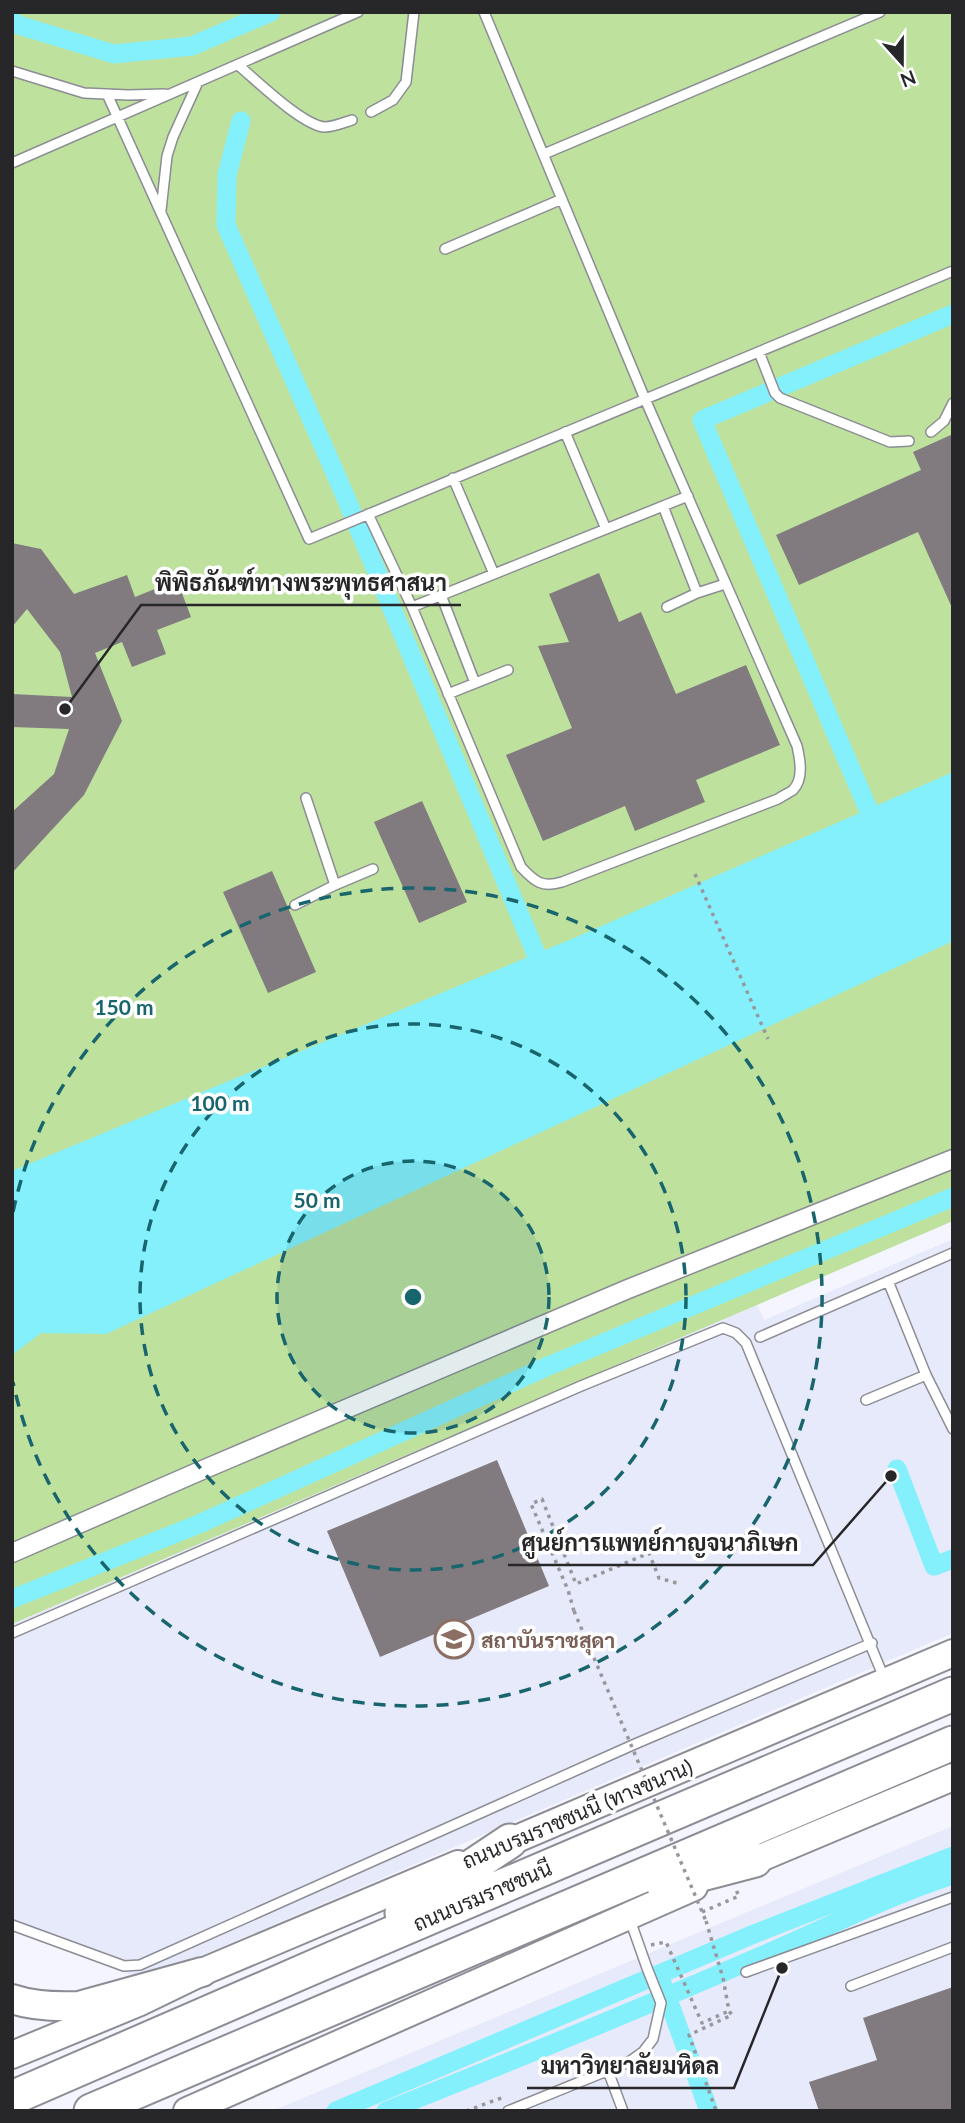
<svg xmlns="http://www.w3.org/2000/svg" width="965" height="2123" font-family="Lato,Sarabun,sans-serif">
  <rect width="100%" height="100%" fill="#f4f5fe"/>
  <path fill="#e7eafa" d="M953,1239v394l-808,347 -133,-50v-306l745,-319 7,15z
    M953,1826v285h-681z"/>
  <path fill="#bee19e" d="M12,12h941v1209l-941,403z"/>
  <path fill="#84f0fc" d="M953,772v169l-847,393 -65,-1 -29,22v-184l562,-233z"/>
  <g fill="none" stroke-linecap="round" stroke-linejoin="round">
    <path stroke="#84f0fc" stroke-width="19" d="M12,20l6,5 96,29 78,-8 79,-34
      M241,121l-14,54 -1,50 117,266 193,463
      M868,809l-166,-389 251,-106
      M897,1469l37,97 19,-7
      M12,1599l187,-75 347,-157 407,-170
      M662,1983l47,128
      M336,2111l418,-177 199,-78
      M386,2111c126,-50 251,-101 375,-155 64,-27 126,-60 192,-81"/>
  </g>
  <path fill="#817b80" d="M953,434v176l-35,-78 -119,53 -23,-50 145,-65 -8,-18z
    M12,543l29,6 33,45 53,-19 8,22 42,-17 14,37 -34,13 9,24 -34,13 -10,-25 -27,11 27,68 -38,74 -72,78v-61l42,-38 15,-45 -57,-2v-33l60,3 -12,-45 -33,-43 -15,18z
    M599,573l20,49 22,-10 35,82 70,-29 34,80 -84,35 9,22 -70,29 -10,-25 -82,35 -37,-86 66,-27 -34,-82 31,-4 -20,-48z
    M422,801l45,101 -48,21 -45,-101z
    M272,871l44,101 -48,21 -45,-101z
    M497,1460l52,126 -169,71 -53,-126z
    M953,1987v124h-134l-10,-29 68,-22 -14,-42z"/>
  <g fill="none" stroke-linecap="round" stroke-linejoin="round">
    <defs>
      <path id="lane" d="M238,65c18,15 65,61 87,62 8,0 18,-4 27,-7
        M12,71l72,22 44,2 37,-1
        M107,94l202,445 644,-268
        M371,112l22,-12 13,-18 8,-70
        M544,154l336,-142
        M12,163l346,-151
        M161,210l6,-54 6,-19 25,-55
        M445,249l117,-50
        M759,352l16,41 5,5 110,44 19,-1
        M565,432l41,97
        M931,432l13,-11 9,-18
        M453,478l41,96
        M663,506l34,87 28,-9
        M368,514l44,93 109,260c14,15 21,21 41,15l216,-83c4,-3 11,-6 15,-9 11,-11 7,-31 4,-44l-152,-347 -161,-387
        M441,595l34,88
        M412,607l276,-111
        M667,607l30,-14
        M448,694l60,-24
        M335,885l38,-16
        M295,905l40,-20 -29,-87
        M760,1337l193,-84
        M926,1375l27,54
        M866,1400l60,-25 -38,-94
        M12,1633l569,-247 142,-58 13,5 10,10 138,335
        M12,1925l112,41 16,-1 495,-221 237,-101
        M746,1972l207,-75
        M851,1986l102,-39
        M608,2071l15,40
        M508,2111l121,-49 14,-10 10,-13 8,-36 -14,-35 -18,-51"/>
      <path id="street" d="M12,1553l188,-82 428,-182 325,-130"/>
      <path id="secondary" d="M493,1849l460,-196
        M739,1867l214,-90
        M12,2055l126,-52 64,-31 256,-108
        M187,2111l507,-224"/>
      <path id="primary" d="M12,1999c21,7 44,8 67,7l123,-34"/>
      <path id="highway" d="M663,1884l92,-24
        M402,1913l108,-72
        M12,2098l320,-139 621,-265
        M91,2111l862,-368"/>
    </defs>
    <use href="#lane" stroke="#8c8d94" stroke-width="12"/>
    <use href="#street" stroke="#8c8d94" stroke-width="21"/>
    <use href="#secondary" stroke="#8c8d94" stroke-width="30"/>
    <use href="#primary" stroke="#8c8d94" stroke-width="32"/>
    <use href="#highway" stroke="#8c8d94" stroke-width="37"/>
    <path stroke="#97979d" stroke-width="3.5" stroke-dasharray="3.5 5" stroke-linecap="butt" d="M695,874l73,165
      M574,1611l-6,-21 -37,-86 11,-5 34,85 73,-31 10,25 21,6
      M702,1912l37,-16 -3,-6
      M706,1921l17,57 6,33 3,4 -43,20 27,76
      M651,1945l15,-3 36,81 27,-12
      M466,2111l38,-14"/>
    <use href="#lane" stroke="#fff" stroke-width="9"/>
    <use href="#street" stroke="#fff" stroke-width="18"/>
    <use href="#secondary" stroke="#fff" stroke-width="26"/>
    <use href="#primary" stroke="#fff" stroke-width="28"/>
    <use href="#highway" stroke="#fff" stroke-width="33"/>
    <path stroke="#97979d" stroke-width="3.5" stroke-dasharray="3.5 5" stroke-linecap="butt" d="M574,1611l132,310"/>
  </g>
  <circle cx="413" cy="1297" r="136" fill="#18656d" fill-opacity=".12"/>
  <g fill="none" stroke="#18656d" stroke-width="3.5" stroke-dasharray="12 9">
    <circle cx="413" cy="1297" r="136"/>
    <circle cx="413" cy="1297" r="273"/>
    <path d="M13 1212A409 409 0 1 1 13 1382"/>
  </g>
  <defs>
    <symbol id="university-ring" viewBox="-11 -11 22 22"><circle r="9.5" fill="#fff" stroke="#8d6e63" stroke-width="1.5"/><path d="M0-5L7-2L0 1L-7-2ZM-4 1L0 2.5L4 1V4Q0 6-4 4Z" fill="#8d6e63"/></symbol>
  </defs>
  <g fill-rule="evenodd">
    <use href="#university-ring" x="432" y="1617" width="44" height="44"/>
  </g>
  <g text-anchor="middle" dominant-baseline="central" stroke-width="7" stroke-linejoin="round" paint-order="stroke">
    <g font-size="21" font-weight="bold" fill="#785e54" stroke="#fff" text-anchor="start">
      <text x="481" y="1639">สถาบันราชสุดา</text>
    </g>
    <g font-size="21" fill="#27272a" stroke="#fff">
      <text transform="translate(577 1813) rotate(-23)">ถนนบรมราชชนนี (ทางขนาน)</text>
      <text transform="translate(482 1895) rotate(-23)">ถนนบรมราชชนนี</text>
    </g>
  </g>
  <circle cx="413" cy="1297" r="10" fill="#18656d" stroke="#fff" stroke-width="3.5"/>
  <g font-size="21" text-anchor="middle" font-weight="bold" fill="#18656d" stroke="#fff" stroke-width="7" stroke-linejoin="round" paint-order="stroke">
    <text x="124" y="1015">150 m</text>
    <text x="220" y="1111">100 m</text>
    <text x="317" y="1208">50 m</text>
  </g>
  <path fill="none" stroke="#27272a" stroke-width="2.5" d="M65 709L141 605H461M891 1476L813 1565H508M782 1968L734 2088H527"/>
  <g fill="#27272a" stroke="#fff" stroke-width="2.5">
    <circle cx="65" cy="709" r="7"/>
    <circle cx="891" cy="1476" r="7"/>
    <circle cx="782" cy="1968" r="7"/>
  </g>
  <g font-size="23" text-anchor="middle" font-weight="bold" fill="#27272a" stroke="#fff" stroke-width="7" stroke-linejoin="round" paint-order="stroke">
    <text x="301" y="591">พิพิธภัณฑ์ทางพระพุทธศาสนา</text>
    <text x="660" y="1551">ศูนย์การแพทย์กาญจนาภิเษก</text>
    <text x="630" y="2074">มหาวิทยาลัยมหิดล</text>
  </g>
  <rect width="965" height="2123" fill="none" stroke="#27272a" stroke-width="28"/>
  <g transform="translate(902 63) rotate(159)" stroke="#ffffff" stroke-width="5" paint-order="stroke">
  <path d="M0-5L12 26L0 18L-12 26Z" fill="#27272a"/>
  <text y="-10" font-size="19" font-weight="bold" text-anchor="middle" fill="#27272a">N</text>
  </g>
</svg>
